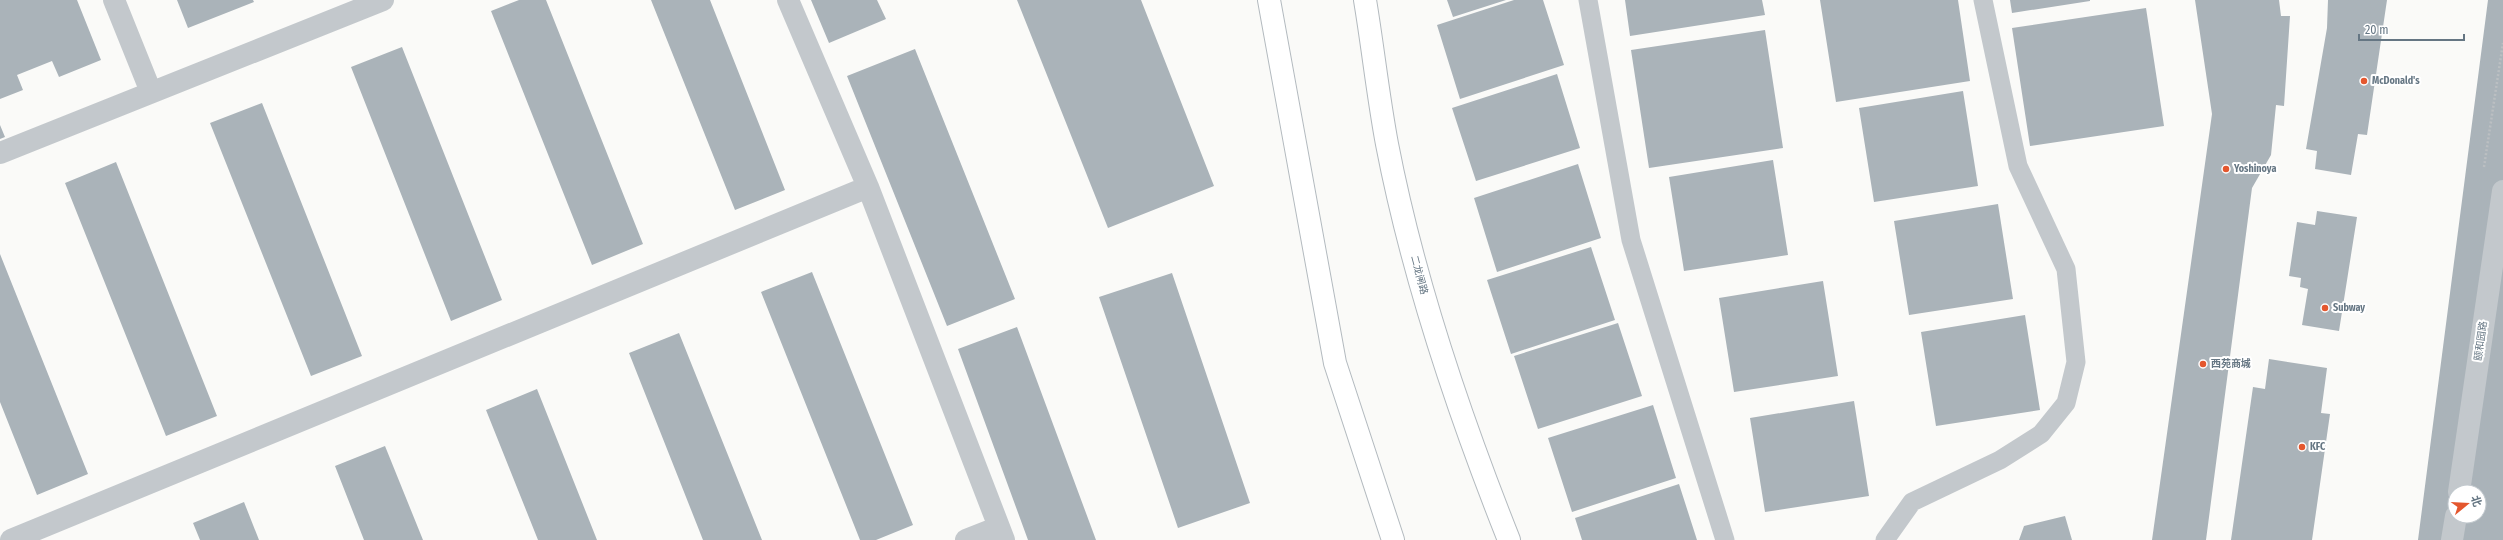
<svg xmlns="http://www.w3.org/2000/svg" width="2503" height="540" font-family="'Fira Sans Condensed','Noto Sans SC',sans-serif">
  <rect width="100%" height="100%" fill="#fafaf8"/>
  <path fill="#aab3b9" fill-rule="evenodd" d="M0,0h77l24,60 -42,17 -7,-16 -35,14 6,15 -23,9z
    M177,0h76l1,2 -66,26z
    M519,0h27l97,244 -51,21 -101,-254z
    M651,0h59l75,190 -50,20z
    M811,0h66l9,19 -57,24z
    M1017,0h124l73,186 -106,42z
    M1447,0h59l-53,17z
    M1514,0h29l21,65 -104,34 -23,-74z
    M1625,0h137l3,15 -135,21z
    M1820,0h138l12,81 -134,21z
    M2010,0h80v1l-78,12z
    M2195,0h84l2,16h9l-6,90 -8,-1 -5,50 -19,33 -46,352h-54l60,-426z
    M2328,0h59l-20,135 -9,-1 -7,41 -36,-6 2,-18 -11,-2 21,-121z
    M2488,0h15v540h-85zM2455,492h24v24h-24z
    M2146,8l18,118 -134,20 -18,-118z
    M1765,30l18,118 -134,20 -18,-118z
    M402,47l100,253 -51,21 -100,-254z
    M915,49l100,250 -68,27 -100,-250z
    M1557,74l23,74 -104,33 -24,-73z
    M1963,91l15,95 -104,16 -15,-94z
    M262,103l100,253 -51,20 -101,-253z
    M0,125l5,12 -5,2z
    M1773,160l15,95 -104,16 -15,-94z
    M116,162l101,254 -51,20 -101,-253z
    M1578,164l23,74 -104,34 -23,-74z
    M1998,204l15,95 -104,16 -15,-94z
    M2317,211l40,6 -18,114 -37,-6 6,-36 -8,-2 1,-9 -12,-2 8,-54 18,3z
    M1591,247l24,73 -104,34 -24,-74z
    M0,254l88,220 -51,21 -37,-93z
    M812,272l101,253 -37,15h-16l-99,-248z
    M1172,273l78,230 -72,25 -79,-231z
    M1823,281l15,95 -104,16 -15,-94z
    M2025,315l15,95 -104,16 -15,-94z
    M1618,323l24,73 -104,33 -24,-73z
    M1017,327l79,213h-68l-70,-191z
    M679,333l83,207h-59l-74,-187z
    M2269,359l58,9 -6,45 9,1 -18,126h-81l22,-153 12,2z
    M537,389l60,151h-59l-52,-130z
    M1854,401l15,95 -104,16 -15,-94z
    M1653,405l23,73 -104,34 -24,-74z
    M385,446l38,94h-59l-29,-74z
    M1679,484l18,56h-115l-7,-22z
    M244,502l15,38h-59l-7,-17z
    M2065,516l7,24h-53l5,-14z"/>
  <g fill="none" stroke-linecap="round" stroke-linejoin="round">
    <defs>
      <path id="secondary" d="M1269,0l66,363 58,177
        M1365,0c8,48 13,96 22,144 26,135 71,268 122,396"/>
    </defs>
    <use href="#secondary" stroke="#b3babf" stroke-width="24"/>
    <path stroke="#bbbfc2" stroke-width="2.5" stroke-dasharray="2 2" stroke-linecap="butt" d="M2484,167l19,-124"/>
    <path stroke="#c3c8cc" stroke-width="19" d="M1588,0l43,240 94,300
      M1885,540l27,-38 88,-42 41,-26 25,-31 10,-41 -10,-93 -48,-103 -35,-166"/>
    <path stroke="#c3c8cc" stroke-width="22" d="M114,0l37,92
      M788,0l80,187 136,353
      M0,153l383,-153
      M11,540l857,-353
      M966,540l33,-13"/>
    <path stroke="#c3c8cc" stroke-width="22" d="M2459,492l44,-301
      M2452,540l4,-24"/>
    <use href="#secondary" stroke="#fff" stroke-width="22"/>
  </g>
  <g fill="#e4572e" stroke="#fff" stroke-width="1.5">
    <circle cx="2364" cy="81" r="4"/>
    <circle cx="2226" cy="169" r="4"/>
    <circle cx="2325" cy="308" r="4"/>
    <circle cx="2203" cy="364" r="4"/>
    <circle cx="2302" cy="447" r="4"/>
  </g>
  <g text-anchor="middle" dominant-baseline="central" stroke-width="4" stroke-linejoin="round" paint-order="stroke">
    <g font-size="10" font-weight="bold" fill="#657683" stroke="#fff" text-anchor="start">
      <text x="2372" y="81">McDonald's</text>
      <text x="2234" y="169">Yoshinoya</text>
      <text x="2333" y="308">Subway</text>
      <text x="2211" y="364">西苑商城</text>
      <text x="2310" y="447">KFC</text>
    </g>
    <g font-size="10" fill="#657683" stroke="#fff">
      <text transform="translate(1419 275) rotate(75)">二龙闸路</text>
      <text transform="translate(2481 341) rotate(-82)">颐和园路</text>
    </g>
  </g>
  <g transform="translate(2467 504) rotate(72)"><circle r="19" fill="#ffffff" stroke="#c1c8cd"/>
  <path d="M0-3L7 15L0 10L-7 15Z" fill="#e4572e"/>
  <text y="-6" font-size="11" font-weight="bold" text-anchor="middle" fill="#657683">北</text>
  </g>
  <path d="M2359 34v6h105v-6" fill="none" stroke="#657683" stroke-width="2"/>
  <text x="2365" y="34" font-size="12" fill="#657683" stroke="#ffffff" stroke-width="3" paint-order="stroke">20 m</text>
</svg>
